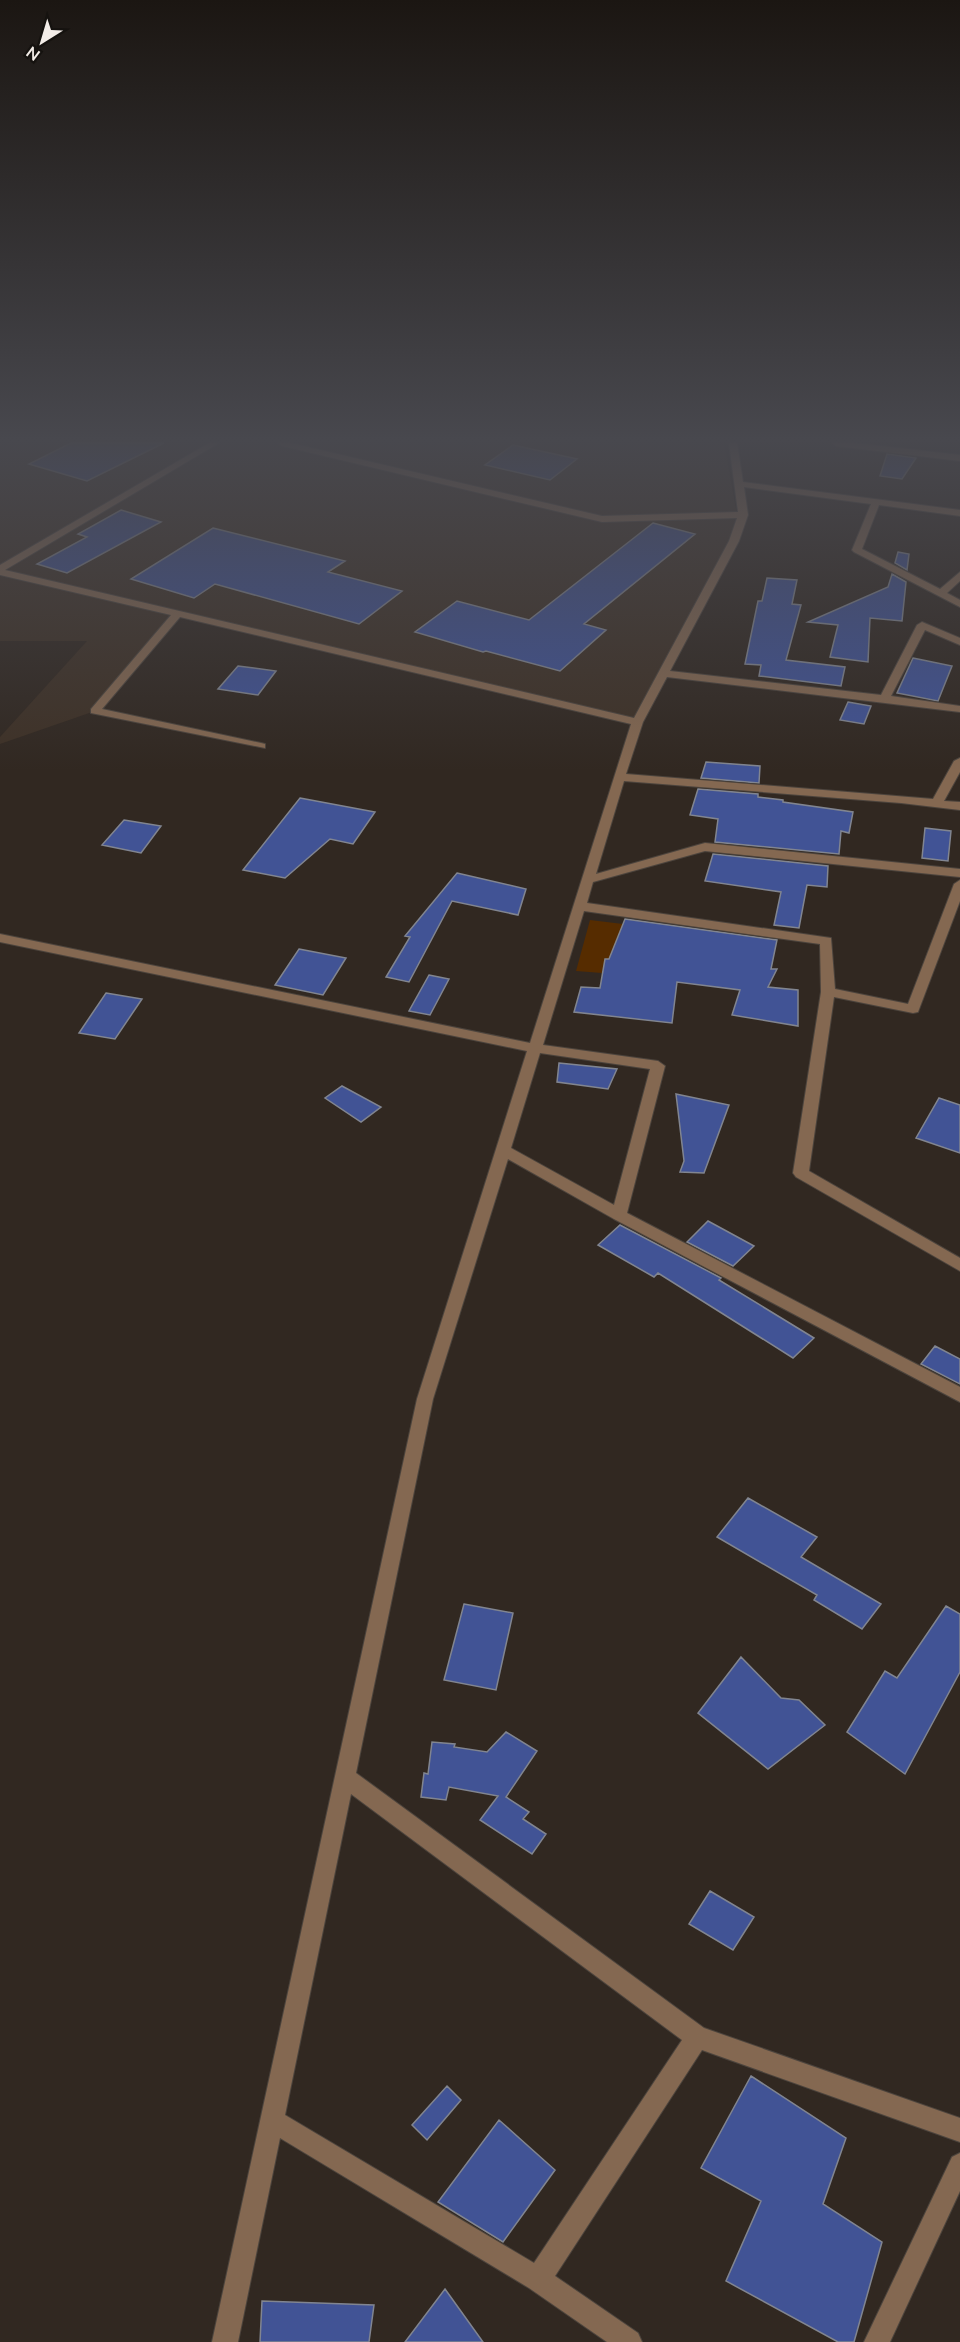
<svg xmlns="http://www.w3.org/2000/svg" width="960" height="2342" font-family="'Nunito Sans',sans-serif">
  <rect width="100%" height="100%" fill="#312821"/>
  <path fill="#3e3126" d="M0,443h724l15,83 -102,196 -460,-108 -82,97 -95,33v-7l87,-96h-87z"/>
  <path fill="#562c00" d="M590,920l33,4 -9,23 104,24 -113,-12 -3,14 -26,-2z"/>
  <path fill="#415395" stroke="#818590" stroke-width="1.5" d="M71,443h93l-77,38 -58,-17z
    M513,445l64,14 -27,21 -65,-15z
    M887,454l29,4 -14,21 -22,-3z
    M121,510l40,12 -94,51 -30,-9 50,-27 -9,-3z
    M653,523l42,11 -111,90 22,6 -46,41 -74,-20 -3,1 -68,-20 42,-31 72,19z
    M213,528l132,33 -17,11 74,19 -43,33 -144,-40 -21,14 -63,-19z
    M898,552l11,2 -2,16 -12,-7z
    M892,574l14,8 -4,39 -32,-3 -2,44 -38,-5 8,-32 -30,-3 80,-35z
    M767,578l30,2 -5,24 9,1 -15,55 59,7 -4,19 -82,-10 2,-11 -16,-1 13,-63h4z
    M913,658l39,8 -14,35 -41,-8z
    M238,666l38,5 -18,24 -40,-6z
    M848,702l23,4 -7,18 -24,-4z
    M706,762l54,4 -1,17 -58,-5z
    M698,789l60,5v3l25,3v2l70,10 -4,21 -8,-2 -2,23 -124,-12 3,-23 -28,-4z
    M300,798l75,14 -22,32 -23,-5 -45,39 -42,-8z
    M124,820l37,6 -20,27 -39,-8z
    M925,828l26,3 -3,30 -26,-3z
    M713,854l115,12 -1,21 -20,-2 -8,43 -25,-3 7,-33 -76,-11z
    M457,873l69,16 -8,26 -66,-14 -43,81 -23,-5 24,-40 -5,-1z
    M625,919l152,21 -6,29h6l-9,18 30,3v36l-66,-11 8,-25 -63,-8 -5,41 -98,-11 7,-25 19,1 5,-29h4z
    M299,949l47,9 -23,37 -48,-10z
    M429,975l20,4 -19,36 -21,-4z
    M106,993l36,6 -27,40 -36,-6z
    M559,1063l58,6 -9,20 -51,-7z
    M342,1086l39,21 -20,15 -36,-24z
    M676,1094l53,11 -25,68 -24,-1 4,-11z
    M939,1098l21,7v48l-44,-15z
    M708,1221l46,25 -21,20 -46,-24z
    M620,1225l101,53 -2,2 95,58 -21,20 -135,-85 -4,4 -56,-32z
    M935,1346l25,13v25l-39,-20z
    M748,1498l69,39 -16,20 80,47 -19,25 -48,-29 3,-5 -100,-58z
    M464,1604l49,9 -17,77 -52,-10z
    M946,1606l14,8v58l-55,102 -58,-42 38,-61 12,7z
    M741,1657l40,41 18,2 26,25 -57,44 -70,-56z
    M506,1732l31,19 -31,46 23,15 -6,7 23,15 -14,20 -52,-34 18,-24 -49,-9 -3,13 -25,-3 3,-24 4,1 4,-32 23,2 -1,3 33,5z
    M710,1891l44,26 -21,33 -44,-26z
    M751,2076l95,62 -23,66 59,38 -28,100h-16l-112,-61 35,-80 -60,-33z
    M447,2086l14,14 -34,40 -15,-15z
    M499,2120l56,50 -52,72 -65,-40z
    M445,2289l38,53h-78z
    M262,2301l112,4 -5,37h-109z"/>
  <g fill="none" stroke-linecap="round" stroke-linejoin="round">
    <defs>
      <path id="minor" d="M209,443h10l-214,127 629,148 95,-177 8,-23 -135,4 -320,-76 -4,-3h13l311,73 136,-4 -9,-69h8l6,39 217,28v6l-81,-11 -17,44 78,40 20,-17v9l-13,12 13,7v7l-106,-55 -2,-2 19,-46 -127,-17 4,28 -9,26 -69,130 211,24 36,-70 5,-3 38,16v7l-35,-15 -34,66 69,10v6l-293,-35 -24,45 -17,52 307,25 21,-38 6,-3v14l-16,29 16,1v8l-59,-7 -277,-22 -28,93 109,-31 255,26v8l-255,-26 -112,31 -6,21 244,35 4,51 73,15 46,-120 6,-4v21l-42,111 -5,1 -79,-16 -25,174 151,87v13l-164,-94 -3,-4 28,-181 -1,-48 -236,-33 -41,134 115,16 7,5 -38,147 333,174v15l-346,-183 -106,-60 -75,240 -77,374 348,255 256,90v24l-258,-92 -147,226 83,57 4,9h-35l-78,-54 -249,-150 -42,204h-26l205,-943 110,-348 -527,-109v-8l530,109 101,-319 -451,-107 -78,92 159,34 4,1v4l-174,-35v-4l80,-94 -171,-40v-10zM540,1053l110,16 -36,136 -103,-57zM351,1794l331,246 -148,223 -249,-148z
        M832,443h23l105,12v6l-124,-15z
        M960,2153v38l-70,151h-26l88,-185z"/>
    </defs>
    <use href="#minor" stroke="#4c443d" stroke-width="2"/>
    <use href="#minor" fill="#846851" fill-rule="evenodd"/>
  </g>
  <linearGradient id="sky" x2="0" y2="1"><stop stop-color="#1b1612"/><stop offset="0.57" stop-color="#48484e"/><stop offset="1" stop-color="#48484e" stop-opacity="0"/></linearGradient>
  <rect width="960" height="771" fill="url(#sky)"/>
  <g transform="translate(42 42) rotate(217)" stroke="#15120f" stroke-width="4.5" paint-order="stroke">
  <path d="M0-4.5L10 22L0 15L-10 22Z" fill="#f3ede8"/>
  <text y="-9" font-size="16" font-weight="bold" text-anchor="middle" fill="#f3ede8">N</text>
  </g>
</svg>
